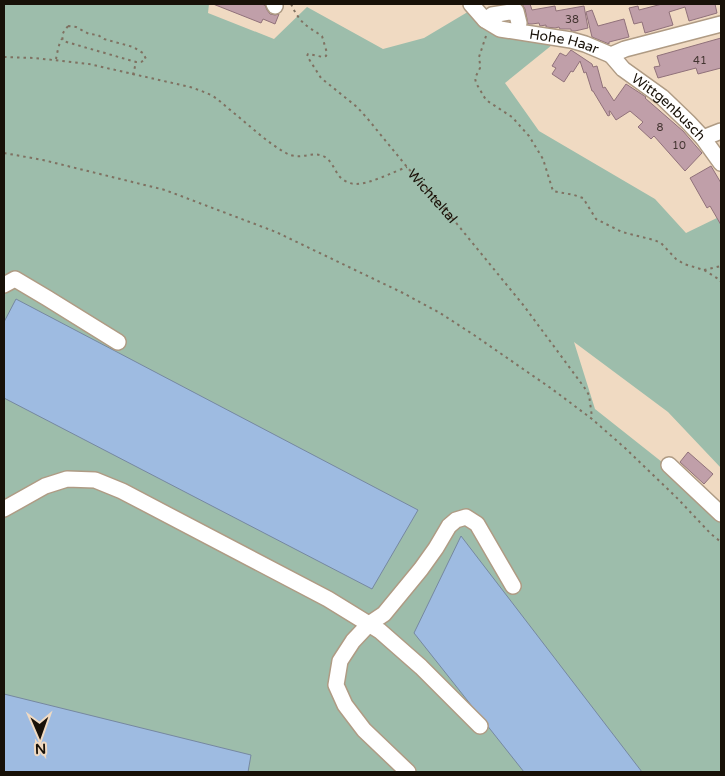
<svg xmlns="http://www.w3.org/2000/svg" width="725" height="776" font-family="'Varela Round',sans-serif">
  <rect width="100%" height="100%" fill="#f0dac2"/>
  <path fill="#9dbdab" d="M4,4h205l-1,9 66,26 33,-32 76,42 41,-11 47,-28 15,18 66,17 -47,38 34,48 116,68 31,34 35,-17v252l-53,-56 -94,-70 21,67 72,57 54,54v252h-717z"/>
  <path fill="#9ebbe1" stroke="#7688a0" d="M16,299l402,211 -46,79 -368,-191v-76z
    M461,536l181,236h-118l-110,-139z
    M4,694l247,61 -3,17h-244z"/>
  <path fill="#c09fa9" stroke="#90717a" d="M213,4h48l4,1 2,5 3,4 5,1 4,-1 -4,10 -12,-5 -2,4z
    M522,4h8l2,6 23,-4 1,5 28,-5 4,22 -13,3h-4v-2h-11l-1,-2 -4,1 -9,-1v-2l-6,1 -1,-3 -7,1h-4l-3,-15z
    M662,4h53l2,9 -28,8 -4,-14 -16,5 4,13 -28,8 -3,-11 -8,2 -5,-16 9,-2 1,4z
    M592,10l6,16 26,-7 5,18 -20,5v2l-17,-7 -6,-25z
    M721,38v30l-23,6 -2,-6 -38,10 -4,-11 6,-1 -3,-10z
    M571,50l21,14 1,3 4,-1 6,22 2,-1 9,14 12,-17 20,13 -1,1 38,33 19,22 -17,18 -31,-35 -3,3 -13,-12 5,-5 -13,-11 -14,9 -6,-9h-1l1,4 -2,1 -15,-25h-1l-6,-19 -2,1 -4,-12 -7,11 -2,-1 -7,11 -12,-8 4,-6 -4,-2 8,-13 6,3z
    M711,166l10,17v42l-11,-19 -3,2 -17,-30z
    M688,452l25,22 -9,10 -24,-22z"/>
  <g fill="none" stroke-linecap="round" stroke-linejoin="round">
    <defs>
      <g id="minor">
        <path d="M274,4l1,2"/>
        <path id="s2" d="M471,4l14,16 15,9 71,11 14,4 26,11 14,-6 96,-25"/>
        <path d="M485,20l7,-5 24,-4 3,12"/>
        <path id="s3" d="M611,55l12,14 39,28 26,25 15,16 18,25"/>
        <path d="M703,138l18,-7"/>
        <path d="M4,285l11,-6 32,19 71,44"/>
        <path d="M669,465l52,49"/>
        <path d="M4,509l41,-23 22,-7 28,1 27,11 206,108 52,32 41,36 59,59"/>
        <path d="M408,772l-44,-42 -19,-25 -9,-20 4,-24 13,-20 16,-17 15,-10 37,-45 15,-21 13,-22 7,-6 10,-3 11,7 36,62"/>
      </g>
    </defs>
    <use href="#minor" stroke="#af9b84" stroke-width="18"/>
    <g stroke="#7f7161" stroke-width="2" stroke-dasharray="2.5 4" stroke-linecap="butt">
      <path id="s1" d="M291,4c9,19 14,21 31,32l5,17 -1,3 -3,1 -15,-3 -1,2 14,22 36,29 10,11 40,49 41,46 76,93 60,81 5,8 3,22"/>
      <path d="M68,26l8,1 13,7 9,1 6,4 29,8 10,6 3,6 -5,3h-5l-73,-21c-2,-7 1,-10 5,-15z"/>
      <path d="M486,36l-7,21 1,7v4l-5,10 1,5 10,17 26,17 17,19 14,23 10,32 21,4 9,3 13,21 26,13 32,8 7,3 15,16 8,5 20,6 16,10 1,2"/>
      <path d="M4,57l31,1 54,6 101,23c7,2 14,5 21,8 7,4 12,9 18,14 19,15 37,33 57,44 14,8 25,-2 37,3 9,4 11,14 17,21 4,4 10,7 16,7 14,0 37,-12 51,-17"/>
      <path d="M56,59c1,-5 3,-17 6,-20"/>
      <path d="M133,75l3,-13"/>
      <path d="M4,153l39,7 122,30 111,42 127,61 37,20 34,22 78,54 40,30 33,29 53,51 33,35 10,8"/>
      <path d="M704,270l17,-4"/>
    </g>
    <use href="#minor" stroke="#fff" stroke-width="15"/>
  </g>
  <g text-anchor="middle" dominant-baseline="central" stroke-width="4.5" stroke-linejoin="round" paint-order="stroke">
    <g font-size="11" fill="#423430">
      <text x="572" y="19">38</text>
      <text x="700" y="60">41</text>
      <text x="660" y="127">8</text>
      <text x="679" y="145">10</text>
    </g>
    <g font-size="14" fill="#181108" stroke="#f0dac2">
      <text stroke="none"><textPath href="#s2" startOffset="104">Hohe Haar</textPath></text>
      <text stroke="none"><textPath href="#s3" startOffset="78">Wittgenbusch</textPath></text>
      <text stroke="none"><textPath href="#s1" startOffset="276">Wichteltal</textPath></text>
    </g>
  </g>
  <rect width="725" height="776" fill="none" stroke="#181108" stroke-width="10"/>
  <g transform="translate(40 736) rotate(178)" stroke="#f0dac2" stroke-width="4" paint-order="stroke">
  <path d="M0-4L9 19L0 12L-9 19Z" fill="#181108"/>
  <text y="-8" font-size="14" font-weight="bold" text-anchor="middle" fill="#181108">N</text>
  </g>
</svg>
